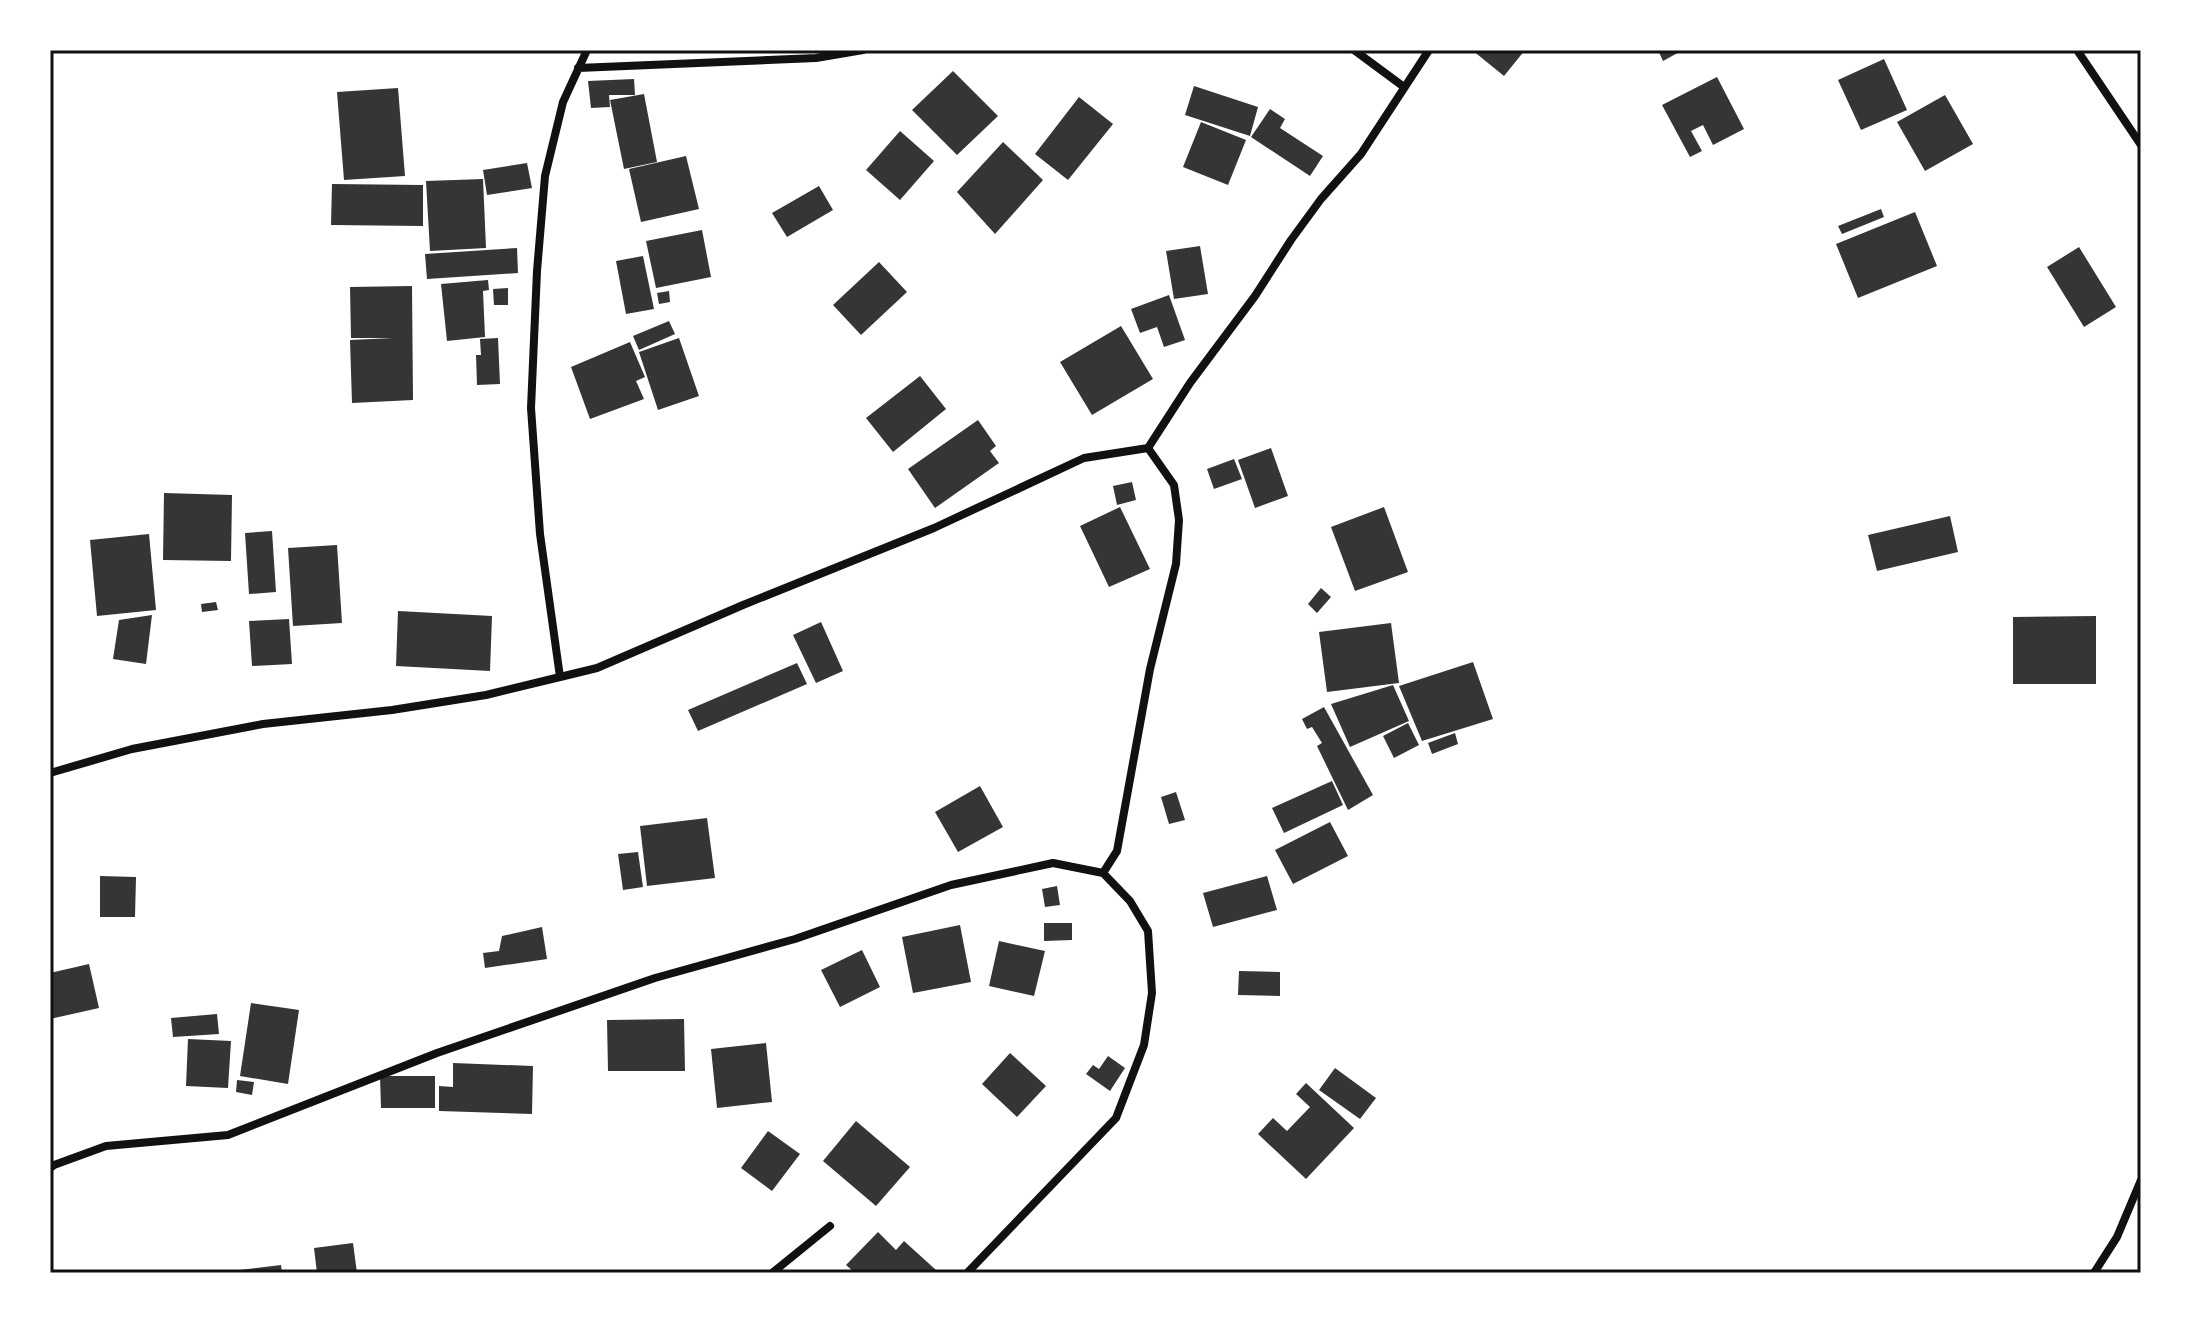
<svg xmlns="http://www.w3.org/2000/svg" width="2191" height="1323" font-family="'Open Sans',sans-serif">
  <rect width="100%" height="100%" fill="#fff"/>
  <path fill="#353535" d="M1472,50h53l-21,26z
    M1658,50h25l-20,11z
    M1884,59l23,51 -46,20 -23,-50z
    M953,71l45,45 -41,39 -45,-45z
    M1717,77l27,52 -31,16 -10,-20 -12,6 11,20 -12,6 -28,-52z
    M634,79l1,16h-26l1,12 -19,1 -3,-27z
    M1194,86l64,21 -8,29 -65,-21z
    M398,88l7,88 -61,4 -7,-88z
    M644,94l13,68 -33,7 -14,-69z
    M1945,95l28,49 -48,27 -28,-49z
    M1079,97l34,27 -45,56 -33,-26z
    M1270,109l15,10 -5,9 43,28 -13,20 -59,-39z
    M1201,122l45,18 -18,45 -45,-18z
    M900,131l34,30 -34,39 -34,-30z
    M1003,142l40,38 -48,54 -38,-42z
    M686,156l13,53 -58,13 -12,-53z
    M527,163l5,25 -45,7 -4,-25z
    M483,179l3,69 -56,3 -4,-70z
    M332,184l91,1v41l-92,-1z
    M819,186l14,24 -46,27 -15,-24z
    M1881,209l3,8 -42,17 -4,-8z
    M1915,212l22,54 -79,32 -22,-54z
    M702,230l9,47 -55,11 -10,-47z
    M1200,246l8,48 -34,5 -8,-48z
    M2079,247l37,60 -32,20 -37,-60z
    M517,248l1,25 -91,6 -2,-25z
    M643,256l11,53 -28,5 -10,-53z
    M879,262l28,30 -46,43 -28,-30z
    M488,280l1,10 -6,1 2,46 -38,4 -6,-57z
    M412,286l1,114 -61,3 -2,-63 43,-2h-42l-1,-51z
    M508,288v17h-14l-1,-16z
    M669,291l1,11 -11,2 -2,-11z
    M1169,295l16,45 -21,7 -7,-20 -17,6 -9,-24z
    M669,321l6,13 -36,16 -6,-14z
    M1121,326l32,53 -61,36 -32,-53z
    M498,338l2,46 -23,1 -1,-30h5l-1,-16z
    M679,338l20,58 -41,14 -19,-58z
    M630,342l15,35 -9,4 8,18 -54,20 -19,-52z
    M920,376l26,33 -53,43 -27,-34z
    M978,420l18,26 -6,5 9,12 -64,45 -27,-39z
    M1271,448l17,48 -33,12 -17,-48z
    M1234,459l8,20 -28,10 -7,-20z
    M1132,482l4,18 -19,5 -4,-19z
    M164,493l68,2 -1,66 -68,-1z
    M1120,507l30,62 -41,18 -29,-61z
    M1384,507l24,65 -53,19 -24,-64z
    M1950,516l8,36 -81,19 -9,-36z
    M272,531l4,61 -27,2 -4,-61z
    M149,534l7,76 -59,6 -7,-76z
    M337,545l5,78 -49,3 -5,-78z
    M1321,588l10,9 -14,16 -9,-9z
    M216,602l2,8 -16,2 -1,-8z
    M398,611l94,5 -2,55 -94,-5z
    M152,615l-6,49 -33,-5 6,-39z
    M2096,616v68h-83v-67z
    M289,619l3,45 -40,2 -3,-45z
    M821,622l22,49 -27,12 -23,-48z
    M1391,623l8,60 -72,9 -8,-60z
    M1473,662l20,57 -71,22 -23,-55z
    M797,663l10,21 -109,47 -10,-21z
    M1393,685l16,36 -59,26 -19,-43z
    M1324,707l49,88 -25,15 -31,-64 5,-3 -10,-16 -5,2 -5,-10z
    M1408,723l11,22 -25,13 -11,-22z
    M1455,733l3,11 -26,10 -4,-11z
    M1332,781l11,24 -59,28 -12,-25z
    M980,786l23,41 -45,25 -23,-40z
    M1176,792l9,28 -16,4 -8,-27z
    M707,818l8,60 -68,8 -7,-60z
    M1330,822l18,34 -55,28 -18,-34z
    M638,852l5,35 -20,3 -5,-36z
    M100,876l36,1 -1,40h-35z
    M1267,876l10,34 -64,17 -10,-34z
    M1057,886l3,19 -15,2 -3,-18z
    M1044,923h28v17l-28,1z
    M960,925l11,57 -58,11 -11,-56z
    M542,927l5,32 -62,9 -2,-15 16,-2 3,-15z
    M999,941l46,10 -11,45 -45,-10z
    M862,950l18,37 -40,20 -19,-37z
    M89,964l10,44 -49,11v-46z
    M1239,971l41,1v24l-42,-1z
    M251,1003l48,7 -11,74 -48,-8z
    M217,1014l2,20 -46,3 -2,-19z
    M684,1019l1,52h-77l-1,-51z
    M188,1039l43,2 -3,47 -42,-2z
    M766,1043l6,59 -55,6 -6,-59z
    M1010,1053l36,33 -29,31 -35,-33z
    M1108,1056l17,12 -15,23 -24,-17 7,-9 6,4z
    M453,1063l80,3 -1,48 -93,-3v-25l14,1z
    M1335,1068l41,30 -16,21 -41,-29z
    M380,1076h55v32h-54z
    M237,1080l17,2 -2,13 -16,-3z
    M1306,1083l48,45 -48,51 -48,-45 15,-16 14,13 23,-24 -14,-13z
    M856,1121l54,46 -34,39 -53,-45z
    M768,1131l32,23 -28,37 -31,-23z
    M878,1232l18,18 8,-9 32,29 -3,3h-78l-9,-8z
    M353,1243l4,30h-40l-3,-25z
    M281,1265l1,8h-50v-2z"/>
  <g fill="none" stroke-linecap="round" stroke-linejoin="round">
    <path stroke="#111" stroke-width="8" d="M1354,50l50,37
      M2077,50l64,95
      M578,68l238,-10 47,-8
      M560,677l37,-9 146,-63 191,-77 150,-70 64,-10 42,-65 65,-87 36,-56 30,-41 40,-45 68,-104
      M50,773l82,-24 131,-25 129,-14 94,-15 74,-18 -20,-143 -9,-126 6,-137 8,-95 18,-74 24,-52
      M1103,873l14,-22 33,-182 26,-105 3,-44 -5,-35 -26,-37
      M50,1168l4,-3 52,-19 122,-11 209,-82 218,-75 140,-39 156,-54 102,-22 50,10 27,28 18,30 4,62 -8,52 -28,73 -149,155
      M772,1273l58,-47
      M2094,1273l23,-36 24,-57"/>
  </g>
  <rect width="2191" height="1323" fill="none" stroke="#ffffff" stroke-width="104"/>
  <rect x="52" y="52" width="2087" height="1219" fill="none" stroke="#111" stroke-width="3"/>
</svg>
